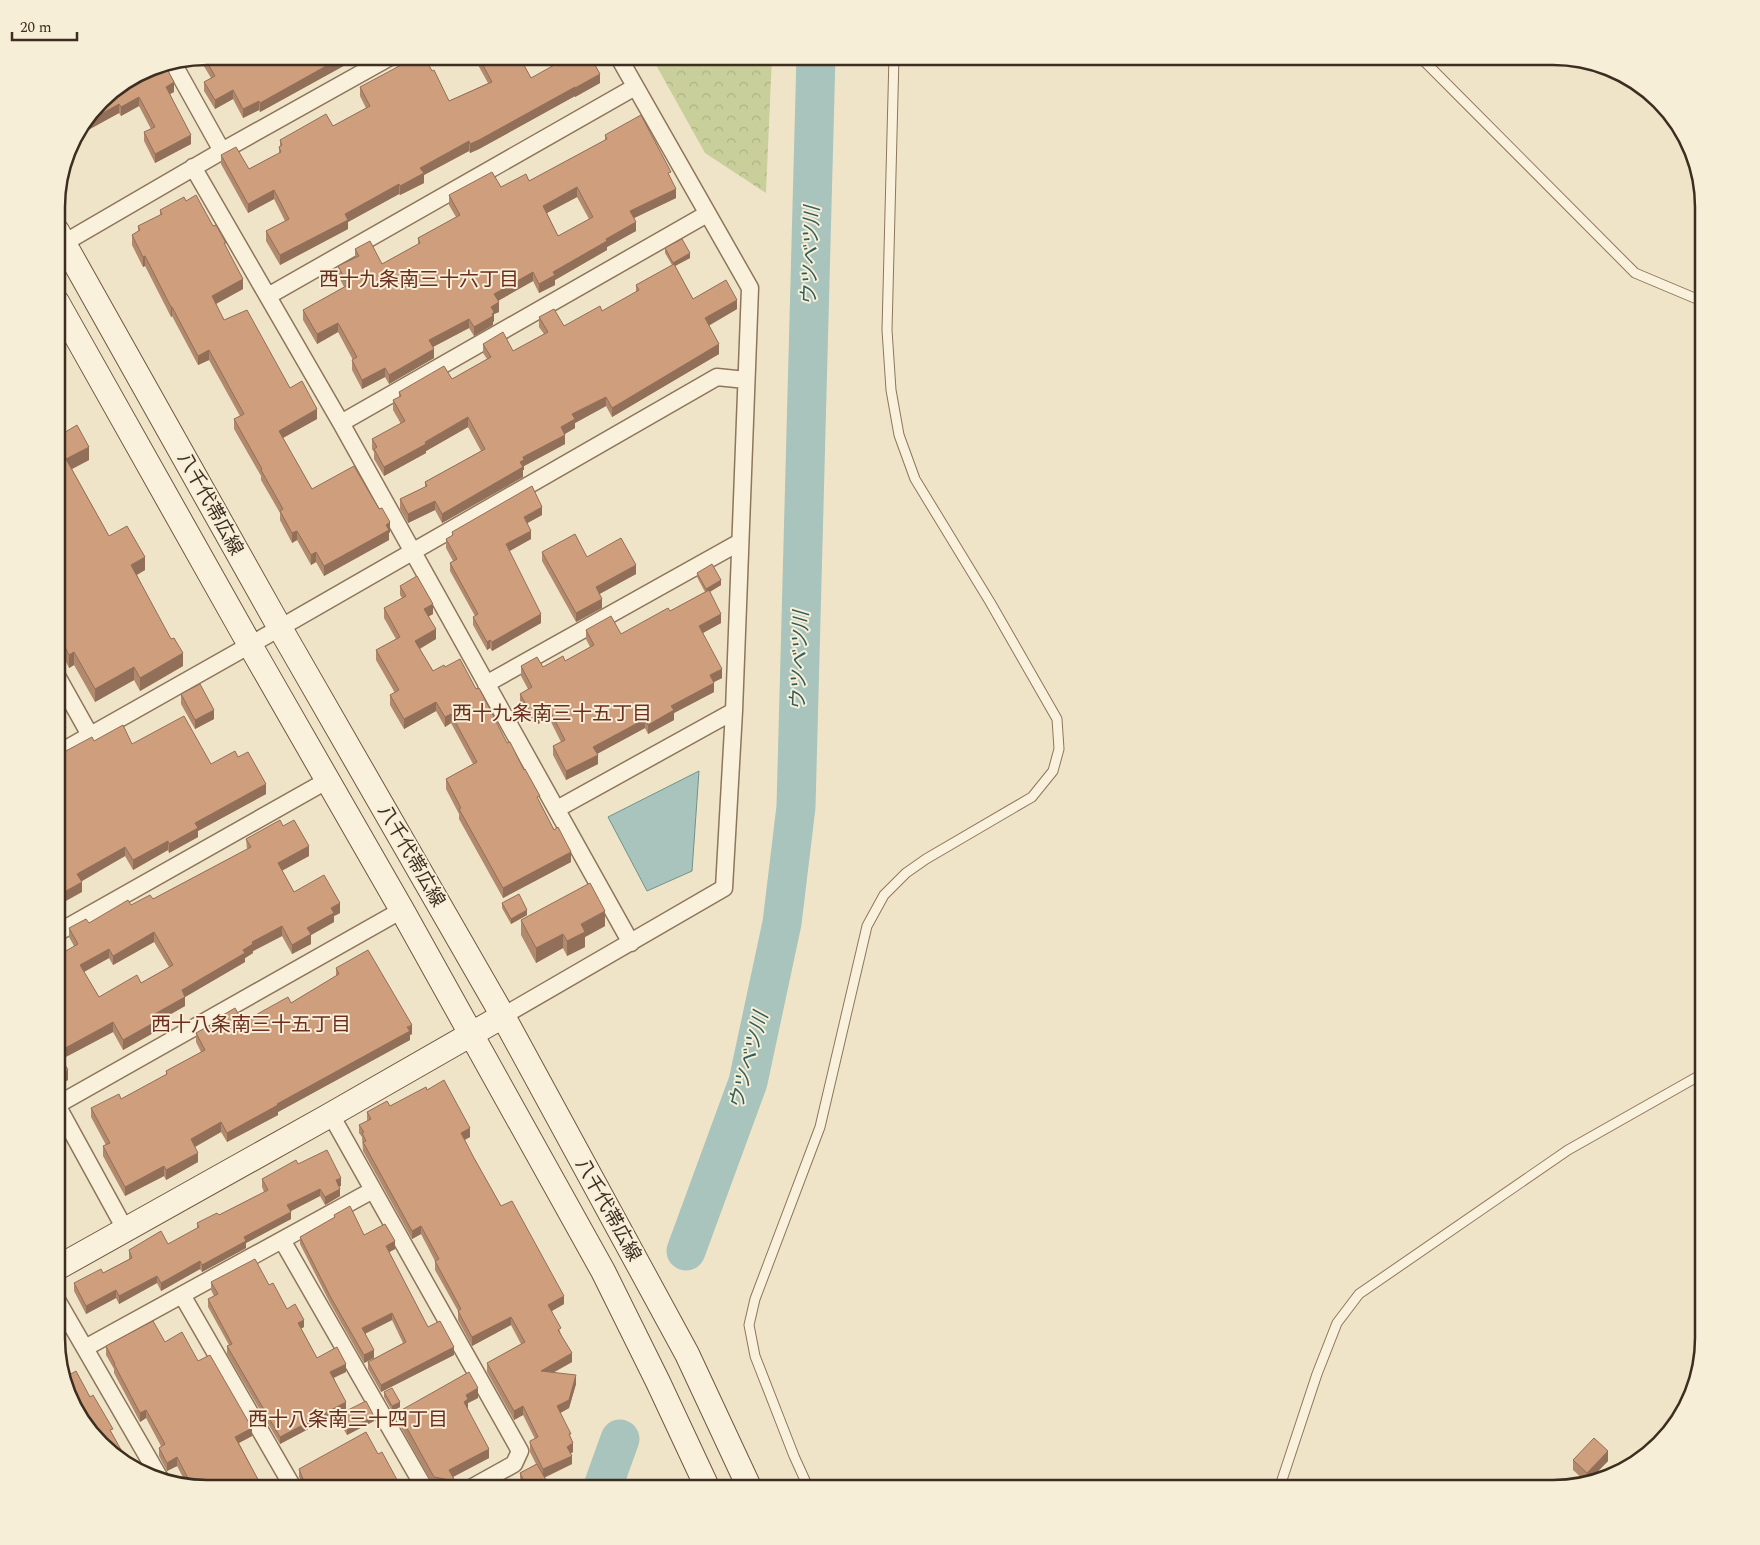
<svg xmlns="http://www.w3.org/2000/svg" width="1760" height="1545" font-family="Spectral,'Noto Sans JP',serif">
  <defs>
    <pattern id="forest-crowns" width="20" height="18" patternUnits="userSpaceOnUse" patternTransform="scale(1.25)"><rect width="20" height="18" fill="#c9cf9b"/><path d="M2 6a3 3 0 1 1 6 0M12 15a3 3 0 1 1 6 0" fill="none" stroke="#aeb285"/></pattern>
  </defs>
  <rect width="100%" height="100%" fill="#f0e4c8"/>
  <path fill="url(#forest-crowns)" d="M651,56h121l-6,137 -61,-40z"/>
  <path fill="#a9c4bc" stroke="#6f938a" d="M699,771l-7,100 -45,20 -39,-74z"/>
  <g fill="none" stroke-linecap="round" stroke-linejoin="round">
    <path stroke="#a9c4bc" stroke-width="39" d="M686,1251l62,-169 34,-159 14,-116 20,-751
      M602,1489l18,-50"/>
    <defs>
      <path id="lane" d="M1419,56l216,217 69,29
        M809,1489l-15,-33 -39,-100 -6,-31 6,-26 65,-172 47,-201 17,-31 22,-22 20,-14 106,-62 21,-26 6,-22 -2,-30 -67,-117 -75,-123 -16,-44 -8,-45 -4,-60 7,-274
        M1279,1489l38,-115 20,-51 22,-29 209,-144 136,-77"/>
      <path id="street" d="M173,63l49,88
        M193,167l148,256 290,520
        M57,247l165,-96 170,-95
        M268,296l367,-209
        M341,423l366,-209
        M57,676l33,59
        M486,684l254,-142
        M57,754l193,-109 467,-268 29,3
        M557,809l177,-98
        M57,933l271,-153
        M503,1016l221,-128 10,-177 16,-423 -132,-232
        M331,1115l189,336 -6,13 -45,25
        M125,1229l-68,-124 345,-195
        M282,1240l143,249
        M182,1295l112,194
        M57,1300l104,180
        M85,1348l288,-158"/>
      <path id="secondary" d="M57,231l223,397 223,388 184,338 63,135
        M57,302l193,343 152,265 201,361 55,111 50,107
        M57,1268l268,-150 178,-102"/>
    </defs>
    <use href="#lane" stroke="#8d765c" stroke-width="11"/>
    <use href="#street" stroke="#8d765c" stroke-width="19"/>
    <use href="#secondary" stroke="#6f573f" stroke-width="26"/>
    <use href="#lane" stroke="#faf1dc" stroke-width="9"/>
    <use href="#street" stroke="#faf1dc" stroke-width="16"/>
    <use href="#secondary" stroke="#faf1dc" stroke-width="24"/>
  </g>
  <path fill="#b2896c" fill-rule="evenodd" d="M206,56h152v2l-98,54 -1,-2 -16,8 -10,-19 -18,10 -11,-18v-9l7,-4 -12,-20z
    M473,56h46l12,22 27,-12 42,17 -25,14v-1l-96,53 -9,4 -1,-2 -45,24v8l-24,12 -1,-1 -51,28v7l-68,36 -14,-24v-10l19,-10 -11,-22 -26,14 -27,-49v-9l28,14 30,-16v-6l1,-1v-6l53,-14 33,-18 -6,-12v-9l72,-16 17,30 39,-18z
    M157,71l17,21 -4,2 21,50 -36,19 -11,-22v-9l7,-3 -12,-23 -18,10 -2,-3 -40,22 -2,-2 30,-39z
    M605,135l66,44 5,19 -42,20 2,13 -29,16v3l-52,30v5l-16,8 -6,-12 -35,20 1,11 -5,2v7l-1,1v3l-19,11 -5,-8 -36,19 1,11 -45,26 -4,-7 -23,12 -10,-19v-10h1l-15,-28 -21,12 -14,-24v-10l41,-23 -6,-12v-9l17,-8v-9l27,15 36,-19v-7l38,-21 -7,-12v-10l52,-8 28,-6 76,-41zM577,197l12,22 -31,17 -11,-23z
    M186,201l27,25 13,21 17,42 -27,15 8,16 66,68 27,31 -34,19 29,51 78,43 -1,1v7l-65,36 -8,-14 -5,3 -14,-25 -5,3 -12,-23v-7l-19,-33v-4l-27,-47v-10l6,-3 -31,-56 -11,5 -26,-49 -1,1 -26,-51 -2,1 -11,-22v-10l6,-4v-5l22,-11v-5z
    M665,248l25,10 -15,8 18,33 44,10 -28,16 10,29 -107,63 -6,-11 -31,17v5l-10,6v10l-41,22v4h-1v7l-81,46 -7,-13 -27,13 -8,-14v-10l25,-12v-5l56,-31 -13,-24 -42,24v2l-42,23 -10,-17v-7l-2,-3v-10l29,-15 -8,-14v-10l6,-3v-5l53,-13 35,-20 -4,-6v-9l30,7 31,-17 -5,-7v-10l25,9 38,-15 34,-19v-7l36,-20 -7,-12z
    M57,437l32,23 -17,9 37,67 36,34 -8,5 46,91 -43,25 -6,-11 -39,22 -21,-37 -5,3 -12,-24z
    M542,515l-15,8 4,16 -22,12 32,72 -49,28 -2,-3 -3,2 -14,-25v-8l2,-1 -25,-45v-8l3,-2 -7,-13v-9l6,-3v-4z
    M542,552l45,5 49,17 -37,20 3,14 -26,14 -34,-61z
    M697,573l24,12 -11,7 11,31 -18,10 19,45 -8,4v10l-40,21v7l-26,14 -3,-6 -48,26 1,10 -32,16 -13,-25v-9l8,-4 -12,-24 -11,6 -2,-4 -5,3 -11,-20v-9l8,-5 -7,-13v-10l22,1 22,-6 25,-14 -4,-8v-9l35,4 49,-23 35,-19 -8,-15z
    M400,586l33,28 -4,2 7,23 -16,10 13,22 12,-4 31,22 64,114 31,59 -68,36 -44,-79v-5l-13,-25v-10l27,-15 -22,-41 -6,4 -9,-16 -32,18 -14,-24v-10l5,-2 -19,-33v-10l20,-11 -12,-21v-10l18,-10 -2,-3z
    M181,694l33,25 -19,10 -14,-25z
    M94,741l38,3 79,20 27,-7 28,37 -68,37v6l-29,16 -1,-3 -35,20 -8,-14 -44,25 1,11 -20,-139z
    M283,826l26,30 -27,14 12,22 46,21 -6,3v6l-23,13v9l-19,10 -10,-18 -29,15v2l-8,5v4l-60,35v9l-30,17v9l-32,18 -10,-18 -51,27 6,21 -11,6 17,-140 -5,-9v-9l20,-5 42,-18 22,-6 94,-50 -1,-10zM154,942l15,25 -28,16 -42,14 -15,-25 25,-14 4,7z
    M502,903l25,12 -16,9 -9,-16z
    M521,920l84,6 -20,11v10l-18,9 -4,-8 -27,15 -15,-28z
    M336,968l76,66 -2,1v5l-132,72v3l-51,27 -6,-10 -26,15 3,15 -32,18 -2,-4 -39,20 -22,-40v-10l3,-1 -15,-28v-9l30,-9 45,-24v-4l35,-19 -5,-10v-9l22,-13v-2l25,4 48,-19 45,-27z
    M427,1090l43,47 -6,3 37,66 63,98 -12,7 20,51 -19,11 23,11 -7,24 -9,5 11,25 2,14 -3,2 2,10 -28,14 3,11h-21l-6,-11v-5l16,-9 -6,-12v-11l5,-2 -12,-24 -9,5 -27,-48v-9l34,-19 -10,-19 -39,21 -14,-26v-9l-23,-41v-9l-14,-27 -9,5 -49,-88 -1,-14 -3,-4v-8l8,-4v-9l23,-6z
    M298,1164l43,22h-2l1,10 -15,9 -5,-9 -29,15v8l-45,24v5l-44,24 -2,-3 -39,22 -4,-8 -38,21 -3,-6 -30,16 -12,-23v-8l29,-10 26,-14v-9l39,-6 29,-15v-6l22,-8 45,-23 -2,-5v-8z
    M334,1215l30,20 31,14 -6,3 39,75 26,28 -73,37 -13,-23v-7l35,-19 -11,-23 -27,14 9,24 -10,5 -34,-60 -30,-59v-7l34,-19z
    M211,1282l58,3 18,24 17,18 -3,1 16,30 29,14 -12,6 12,31 -66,35 -53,-90v-8l2,-1 -21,-38v-8l6,-3 -3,-6z
    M165,1342l33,19 54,75 -13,7 22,42 -55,4 -19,-4 -10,-19 -10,5 -8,-15v-8l2,-2 -15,-28 -6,4 -26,-49v-4l-8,-14v-9z
    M384,1392l16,15 -8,4 -8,-14z
    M478,1398l-10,5v5l-1,1 22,49 -36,19 2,4v8h-10l-11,-2 -36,-65v-10z
    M338,1415l36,6 -27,14 -9,-15z
    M378,1454l24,35h-98l-5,-12v-8z
    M1573,1460l35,1 -20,21h-2l-13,-12z"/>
  <path fill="#916f58" d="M344,56h14v2l-98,54v-9z
    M199,58l-9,4v-2z
    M600,74v9l-25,14v-9z
    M174,82v10l-8,4v-9z
    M575,87v9l-96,53 -9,4v-9z
    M233,90v9l-18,10v-9z
    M139,97v9l-18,10v-9z
    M259,101v9l-16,8v-9z
    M119,104v9l-40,22v-4l6,-8z
    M191,135v9l-36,19v-9z
    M469,141v10l-45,24v8l-24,12v-9l20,-18z
    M399,184v10l-51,28v7l-68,36v-10l65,-41z
    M577,187v10l-34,18v-9z
    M676,189v9l-46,22v-9z
    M274,190v9l-26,14v-9z
    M636,222v9l-29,16v3l-52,30v5l-16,8v-9l14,-12 53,-33z
    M690,253v5l-17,9v-4z
    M145,256v10l-2,1v-10z
    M533,272v9l-39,22v-9z
    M243,279v10l-31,17v-10z
    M737,300v9l-32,19v-10z
    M499,302v10l-5,2v7l-1,1v3l-19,11v-9l17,-20z
    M171,307h1v9l-1,1z
    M469,319v9l-40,21v-9z
    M338,323v9l-21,12v-10z
    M719,344v10l-107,63v-9z
    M434,349v9l-45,26v-9z
    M209,350v10l-11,5v-9z
    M385,368v9l-23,12v-9z
    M606,397v9l-31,17v5l-14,8v-9l11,-13z
    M317,409v10l-38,21v-9z
    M468,417v10l-42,24v2l-42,23v-9z
    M565,435v9l-41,22v4h-1v7l-81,46v-9l78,-52 3,-5z
    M89,447v13l-23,12v-13z
    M435,501v9l-27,13v-9z
    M542,507v8l-18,10v-8z
    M390,522v10l-1,1v7l-65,36v-10l62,-41z
    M297,531v9l-5,3v-10z
    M531,531v8l-25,14v-9z
    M316,552v10l-5,3v-10z
    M145,557v13l-14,8v-13z
    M636,565v9l-40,22v-9z
    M721,580v5l-15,9v-5z
    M602,599v9l-26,14v-9z
    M433,604v10l-9,5v-10z
    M541,614v9l-49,28v-9z
    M721,614v9l-22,12v-9z
    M436,629v10l-21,12v-10z
    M490,640v8l-3,2v-8z
    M74,652v13l-5,3v-13z
    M183,653v13l-43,25v-13z
    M134,667v13l-39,22v-13z
    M722,669v9l-12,6v-9z
    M714,683v9l-40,21v7l-26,14v-9l23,-19z
    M436,702v9l-32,18v-10z
    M549,709v9l-11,6v-9z
    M214,710v9l-19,10v-9z
    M536,711v9l-5,3v-10z
    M451,714v9l-6,4v-10z
    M645,719v9l-52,28v-9z
    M66,728v10l-9,6v-10z
    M598,755v9l-32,16v-9z
    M266,784v10l-68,37v6l-29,16v-9l26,-21z
    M168,841v9l-35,20v-10z
    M309,846v10l-31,17v-10z
    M125,847v9l-48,28v-10z
    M571,852v10l-68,36v-10z
    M82,882v10l-25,14v-10z
    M340,903v10l-6,3v6l-23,13v9l-19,10v-9l15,-17 24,-20z
    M527,910v5l-16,9v-5z
    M605,911v15l-20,11v10l-18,9v-15l14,-17z
    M282,926v10l-29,15v2l-8,5v4l-60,35v9l-30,17v9l-32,18v-10l59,-50 61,-40 9,-8z
    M154,932v10l-41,23v-9z
    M563,934v14l-27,15v-15z
    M109,949v9l-29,16v-9z
    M113,1022v10l-55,29v-9z
    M412,1025v9l-2,1v5l-132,72v3l-51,27v-9z
    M68,1070v10l-11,6v-9z
    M221,1122v10l-30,17v-10z
    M470,1128v9l-9,5v-9z
    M198,1153v9l-32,18v-10z
    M164,1166v10l-39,20v-9z
    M341,1178v8l-5,2v-8z
    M320,1189v7l-33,17v-8z
    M340,1189v7l-15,9v-8z
    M291,1212v7l-45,24v5l-44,24v-7l42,-28z
    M421,1226v8l-9,5v-8z
    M395,1241v8l-9,5v-8z
    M200,1261v8l-39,22v-8z
    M157,1276v7l-38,21v-8z
    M116,1290v8l-30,16v-8z
    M564,1296v8l-16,9v-8z
    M392,1313v7l-30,15v-7z
    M511,1317v8l-39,21v-9z
    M304,1320v7l-6,3v-7z
    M454,1347v8l-73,37v-7z
    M374,1350v8l-10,5v-8z
    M572,1353v9l-31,17v-8z
    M346,1364v8l-16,7v-7z
    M576,1375v9l-7,24 -12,7v-9z
    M478,1388v10l-10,5v5l-4,3v-9l2,-7z
    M346,1402v7l-66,35v-7z
    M400,1402v5l-8,4v-5z
    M523,1406v9l-9,5v-9z
    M146,1410v8l-6,4v-9z
    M374,1416v5l-27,14v-5z
    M252,1428v8l-17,9v-8z
    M573,1443v9l-6,3v-8z
    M489,1449v9l-40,21v-9z
    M1608,1451v10l-21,21v-9z
    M572,1456v8l-29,14v-9z
    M177,1457v9l-10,5v-8z"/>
  <path fill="#cf9f7d" stroke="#916f58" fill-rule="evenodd" d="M206,56h138l-84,47 -1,-2 -16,8 -10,-19 -18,10 -11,-18 11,-6 -11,-19z
    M418,56h6l8,15 2,-1 15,31 43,-19 -14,-26h41l12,22 25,-14 2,2 18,-10h14l10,18 -25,14v-1l-96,53 -9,4 -1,-3 -49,27 4,5 -24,13 -1,-2 -54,30 3,6 -68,35 -14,-24 23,-12 -15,-29 -26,14 -27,-49 15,-8 13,22 32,-17 -2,-5 3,-2 -2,-5 46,-26 7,12 37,-20 -10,-19z
    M155,66l2,5 9,-4 8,15 -8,5 25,48 -36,19 -11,-22 11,-5 -16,-30 -18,10 -2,-3 -34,19 22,-29 42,-26z
    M641,115l30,57 -3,1 8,16 -46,22 6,11 -30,17 1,2 -54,31 2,3 -16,9 -6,-12 -39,22 5,8 -8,5 3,5 -2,2 1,2 -19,11 -5,-8 -40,21 5,9 -45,26 -4,-7 -23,12 -10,-20 5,-3 -19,-34 -21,11 -14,-24 45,-25 -10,-19 21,-10 -4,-7 15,-8 12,23 38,-21 -2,-5 42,-23 -11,-20 43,-23 9,15 25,-13 3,7 78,-42 -2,-4zM577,187l16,30 -35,19 -15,-30z
    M196,195l17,31 3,-1 10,18h-2l19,36 -31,17 12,24 23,-10 43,78 12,-7 15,28 -38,22 33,58 42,-23 25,43 3,-1 8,14 -4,3 3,5 -65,36 -8,-14 -5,3 -14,-24 -5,2 -12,-22 3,-2 -22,-39 1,-1 -28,-50 10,-5 -35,-64 -11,6 -26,-49h-1l-26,-51 -2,1 -11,-22 8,-5 -2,-4 24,-12 -2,-4 24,-13 2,4z
    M682,239l8,14 -17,10 -8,-15z
    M674,264l19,35 33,-19 11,20 -32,18 14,26 -107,64 -6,-11 -34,17 3,5 -14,8 4,8 -42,22 1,3 -4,2 3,5 -81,47 -7,-13 -27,13 -8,-15 27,-13 -2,-4 60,-33 -17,-32 -43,25 1,2 -42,23 -10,-18 3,-2 -5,-8 33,-18 -12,-21 8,-4 -2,-4 45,-26 8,13 39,-22 -8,-13 20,-12 10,19 35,-19 -9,-15 15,-8 10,17 36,-20 2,5 37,-21 -3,-5z
    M77,425l12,22 -23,12 43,77 18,-10 18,31 -14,8 40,74 3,-1 9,15 -43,25 -6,-11 -39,22 -21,-37 -5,3 -12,-24v-194z
    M532,486l10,21 -18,10 7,14 -25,13 35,70 -49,28 -2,-2 -3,2 -14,-25 5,-3 -28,-51 7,-4 -11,-20 7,-4 -1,-3z
    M575,534l12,23 34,-19 15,27 -40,22 6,12 -26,14 -34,-61z
    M712,564l9,16 -15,9 -9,-16z
    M417,576l16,28 -9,5 12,20 -21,12 18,30 11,-6 1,2 15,-8 16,30 3,-1 28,55 3,-1 14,28 1,-1 15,27 -3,1 17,33 4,-3 13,25 -68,36 -44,-79 2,-1 -15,-29 31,-17 -26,-48 -6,3 -9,-15 -32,17 -14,-24 9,-5 -23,-40 24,-13 -16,-29 22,-12 -6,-10z
    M709,590l12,24 -22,12 23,43 -12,6 4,8 -43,23 3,4 -26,15 -3,-6 -52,28 5,8 -32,16 -13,-25 12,-6 -16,-31 -11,6 -2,-4 -5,2 -11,-19 12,-7 -11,-21 16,-9 6,10 20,-11 2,5 29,-16 -8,-15 25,-14 10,18 47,-26 2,3z
    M200,684l14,26 -19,10 -14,-26z
    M57,711l9,17 -9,6z
    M184,716l27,48 24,-13 3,6 10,-5 18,32 -71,39 3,5 -29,16 -1,-3 -35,19 -8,-13 -48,27 5,8 -25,14v-143h5l30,-16 2,4 29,-16 9,19z
    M280,820l3,6 11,-6 15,26 -31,17 16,29 30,-17 16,28 -9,5 3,5 -27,15 4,6 -19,11 -10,-19 -30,16 1,2 -10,6 2,3 -63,37 3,7 -34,19 4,6 -32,18 -10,-18 -55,30 10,18 -11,7v-121l21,-12 -9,-16 17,-9 3,4 39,-23 3,5 19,-10 3,4 98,-52 -5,-8zM154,932l19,33 -32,18 -4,-8 -38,22 -19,-32 29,-16 4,7z
    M590,883l15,28 -24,13 4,8 -18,9 -4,-7 -27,14 -15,-28z
    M519,894l8,16 -16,9 -9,-16z
    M368,950l44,75 -5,2 3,4 -133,73 1,1 -51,28 -6,-11 -30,17 7,14 -32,17 -2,-4 -39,21 -22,-41 7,-3 -19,-35 28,-14 2,5 46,-25 -1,-3 39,-21 -9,-17 23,-13 -1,-2 17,-10 8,14 45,-25 3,6 48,-29 -3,-6z
    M444,1080l26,48 -9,5 13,25 27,48 11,-5 52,95 -16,9 13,23 -3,2 14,23 -31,18 35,4 -7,25 -12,6 14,28h-2l4,9 -6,4 5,9 -29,13 -13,-26v-2l8,-4 -15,-31 -9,5 -27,-48 38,-21 -14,-25 -39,20 -14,-26 3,-2 -26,-48 4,-2 -18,-33 -9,5 -49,-89 3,-1 -4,-8 2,-1 -5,-7 12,-6 -4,-7 20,-11 3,5 36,-19 1,3z
    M327,1150l14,28 -5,2 4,9 -15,8 -5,-8 -33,16 4,7 -47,25 2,4 -44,24 -2,-4 -39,22 -4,-7 -38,20 -3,-6 -30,16 -12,-23 27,-14 2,4 29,-15 -3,-8 32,-19 7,13 31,-17 -2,-4 20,-10 2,2 49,-25 -6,-11 34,-19 2,4z
    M350,1206l14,29 21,-11 10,17 -9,5 42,81 12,-6 14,26 -73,38 -13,-23 38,-20 -14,-29 -30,15 12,22 -10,5 -34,-59 -30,-59 35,-20 -1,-2z
    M255,1259l14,26 4,-2 14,26 8,-5 9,16 -6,3 19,35 20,-11 9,17 -16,8 16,30 -66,35 -53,-91 5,-2 -24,-45 10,-5 -7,-12z
    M153,1321l12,21 17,-10 16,29 12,-6 42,73 -17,9 26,48 3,-2 3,6h-61l-14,-3 -15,-29 -10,6 -8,-15 6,-4 -19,-34 -6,3 -26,-49h1l-9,-18z
    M76,1371l14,26 3,-2 20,34 -3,1 19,34 -29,-19 -28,-40 -8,-27z
    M469,1372l9,16 -12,7 2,4 -4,3 25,47 -40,21 6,11 -21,-4 -36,-65z
    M392,1388l8,14 -8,4 -8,-14z
    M366,1401l8,15 -27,14 -9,-15z
    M366,1432l12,22 4,-2 20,37h-95l-8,-20z
    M1594,1438l14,13 -21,22 -14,-13z
    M537,1464l9,16 -2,1 3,6 -3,2h-16l-8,-16z"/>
  <g text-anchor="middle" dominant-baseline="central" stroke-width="4" stroke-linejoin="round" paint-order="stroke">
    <g font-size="19" fill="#3d2e20" stroke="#f7eed8">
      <text transform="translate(210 504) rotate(61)">八千代帯広線</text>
      <text transform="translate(411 856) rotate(60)">八千代帯広線</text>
      <text transform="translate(608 1210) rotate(61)">八千代帯広線</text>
    </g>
    <g font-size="20" font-style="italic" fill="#2f5d5a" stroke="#f7eed8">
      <text transform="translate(811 256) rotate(-88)">ウツベツ川</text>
      <text transform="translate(800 661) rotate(-88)">ウツベツ川</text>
      <text transform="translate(749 1061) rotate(-75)">ウツベツ川</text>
    </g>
    <g font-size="20" fill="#6b2e1e" stroke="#f7eed8">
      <text x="419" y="280">西十九条南三十六丁目</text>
      <text x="552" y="714">西十九条南三十五丁目</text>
      <text x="251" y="1025">西十八条南三十五丁目</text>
      <text x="348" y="1420">西十八条南三十四丁目</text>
    </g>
  </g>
  <path d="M0 0H1760V1545H0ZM207 65H1553A142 142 0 0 1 1695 207V1338A142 142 0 0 1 1553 1480H207A142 142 0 0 1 65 1338V207A142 142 0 0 1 207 65Z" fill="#f7eed8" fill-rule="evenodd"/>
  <path fill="none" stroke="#3d2e20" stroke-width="2.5" d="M207 65H1553A142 142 0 0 1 1695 207V1338A142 142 0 0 1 1553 1480H207A142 142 0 0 1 65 1338V207A142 142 0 0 1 207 65Z"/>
  <path d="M12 32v8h65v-8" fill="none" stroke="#3d2e20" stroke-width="2.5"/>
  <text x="20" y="32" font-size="15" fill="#3d2e20" stroke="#f7eed8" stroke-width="4" paint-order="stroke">20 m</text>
</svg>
